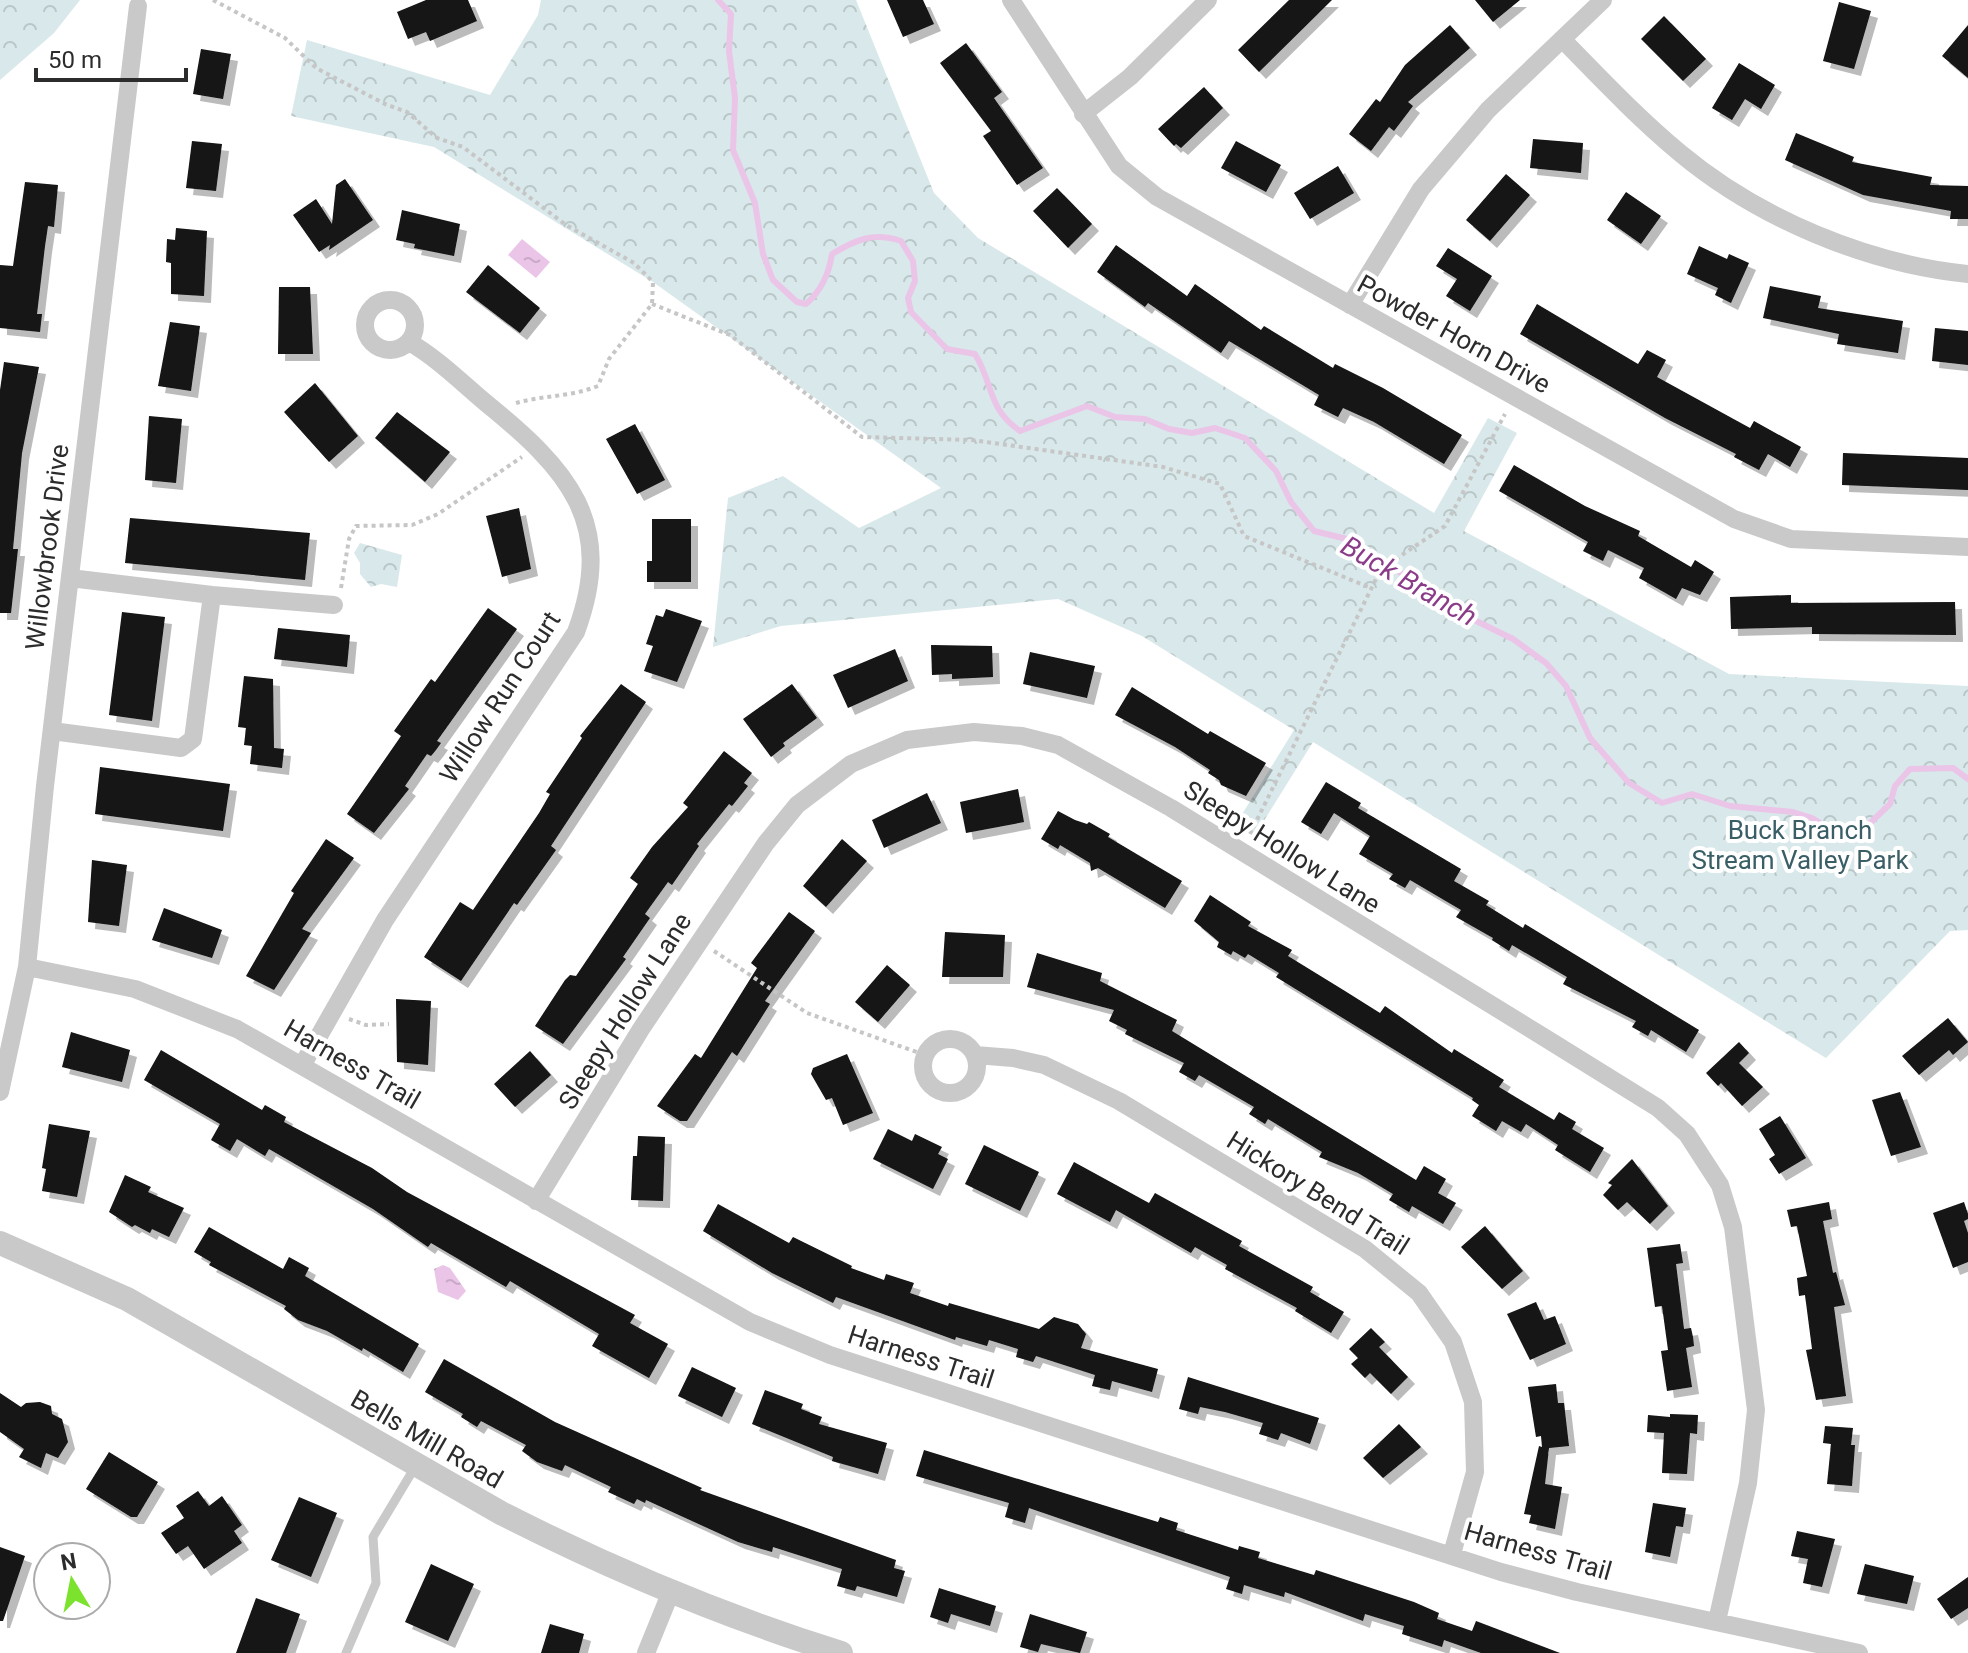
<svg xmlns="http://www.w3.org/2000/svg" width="1968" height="1653" font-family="Roboto,sans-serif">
  <defs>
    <pattern id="forest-crowns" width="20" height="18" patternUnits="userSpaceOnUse" patternTransform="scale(2)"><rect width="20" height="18" fill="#d9e8ea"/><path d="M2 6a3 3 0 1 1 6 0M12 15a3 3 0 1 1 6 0" fill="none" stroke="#bac7c9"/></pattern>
    <pattern id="water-ripples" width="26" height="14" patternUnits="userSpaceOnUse" patternTransform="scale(2)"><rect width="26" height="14" fill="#eac5e8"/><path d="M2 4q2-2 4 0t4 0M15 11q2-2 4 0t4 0" fill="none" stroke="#c9a9c7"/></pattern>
    <filter id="shadow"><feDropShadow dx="7" dy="7" stdDeviation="0" flood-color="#0004"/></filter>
  </defs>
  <rect width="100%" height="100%" fill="#fff"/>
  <path fill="url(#forest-crowns)" d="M0,0h80l-26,33 -54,47z
    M541,0h315l78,193 44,45 456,275 54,-95 29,15 -53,98 265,143 239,12v244l-18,1 -124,127 -513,-316 -58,93 -19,-11 58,-94 -152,-94 -84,-37 -277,27 -68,21 15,-149 55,-22 76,52 82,-40 -288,-206 -219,-135 -143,-31 16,-76 183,55 48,-80z
    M360,543l42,12 -5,32 -16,-3 -10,3 -11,-13v-11l-6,-10z"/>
  <path fill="url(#water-ripples)" d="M522,239l28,23 -14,16 -28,-23z
    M443,1265l7,3 16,23 -8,9 -20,-8 -4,-23z"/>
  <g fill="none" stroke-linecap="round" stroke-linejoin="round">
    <path stroke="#eac5e8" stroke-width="6" d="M718,0l13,14 -2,37 6,47 -2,52 22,53 8,51 10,26 24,22 9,2c16,-14 23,-30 26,-50 25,-15 42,-22 69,-13l12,20 2,20 -7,17 3,14 36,37 28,5c19,31 12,54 45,77l67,-25 28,11 30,2 24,10 23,4 23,-5 30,10 31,33 15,31 23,29 37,9 115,76 47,23 33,24 20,23 24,52 39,45 33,20 30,-9 38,12 63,6 19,6 20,12 34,-3 24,-23 5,-18 15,-17 43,-1 15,11"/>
  </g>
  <path fill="#131313" filter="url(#shadow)" d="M426,0h42l9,21 -47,20 -4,-9 -18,7 -11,-27z
    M887,0h36l11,24 -31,13z
    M1289,0h43l-73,72 -21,-22z
    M1475,0h45l-27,22z
    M1839,2l32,9 -17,58 -31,-8z
    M1664,16l42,43 -23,22 -42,-42z
    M1450,25l20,23 -62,54 5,4 -19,25 -5,-4 -18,24 -22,-17 27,-35 4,3 25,-37z
    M1968,25v53l-26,-22z
    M966,43l36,49 -8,6 49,70 -26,17 -34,-49 8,-5 -51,-68z
    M201,49l30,5 -8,45 -30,-5z
    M1739,63l36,22 -14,24 -16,-10 -13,21 -20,-12z
    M1204,87l19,21 -42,40 -5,-4 -2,2 -16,-17z
    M1796,133l58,24 -2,5 80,15 -2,8 38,1v33h-18l1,-8 -88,-16 -78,-35z
    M1533,139l50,4 -2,30 -51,-5z
    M192,141l30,3 -6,47 -30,-3z
    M1236,141l45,24 -15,27 -45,-24z
    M1338,166l16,27 -44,26 -16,-26z
    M1506,174l24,21 -40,46 -24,-21z
    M345,179l28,41 -44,30 1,-5 -11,7 -26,-37 23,-16 16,25 4,-39z
    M25,182l33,3 -4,42 -6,-1 -3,20 -8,68h5l-2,18 -40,-4v-63l13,1z
    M1057,188l35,36 -24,24 -35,-37z
    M1626,192l35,24 -20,28 -34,-24z
    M402,210l58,14 -6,32 -40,-8 1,-4 -19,-4z
    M176,228l31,3 -3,65 -33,-2v-31l-5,-1 1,-23 8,1z
    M1116,245l71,51 8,-12 66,46 3,-4 69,42 2,-4 48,24 79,47 -18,29 -70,-42 -31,-14 -5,9 -24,-12 5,-10 -90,-54 -8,12 -73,-50 -3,4 -48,-35z
    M1699,246l28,13 2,-5 20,9 -18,40 -16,-8 3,-7 -31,-14z
    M1448,248l44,28 -22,35 -24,-15 11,-17 -21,-13z
    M488,265l52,43 -20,25 -54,-41z
    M1770,286l51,10 -3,12 85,13 -5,32 -61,-9 2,-10 -76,-16z
    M279,287h31l3,67h-35z
    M1537,304l101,60 9,-14 19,10 -9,17 93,51 4,-7 47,26 -11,20 -22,-13 -9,16 -25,-13 2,-3 -71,-36 -145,-84z
    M170,322l30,4 -9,65 -33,-5z
    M1935,328l33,3v34l-36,-4z
    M4,362l35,5 -17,86 -9,96h5l-7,64h-11v-223z
    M315,383l43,53 -29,26 -45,-50z
    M397,412l53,40 -25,30 -50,-44z
    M149,416l33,3 -6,64 -31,-3z
    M635,424l30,56 -28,14 -31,-55z
    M1843,453l125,5v32l-126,-5z
    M1514,465l71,41 55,25 -2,5 53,31 4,-7 19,12 -14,23 -18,-7 -6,11 -37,-21 5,-10 -36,-18 -5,11 -20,-10 5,-9 -89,-51z
    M519,508l12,61 -29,8 -16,-61z
    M130,518l180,15 -5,47 -180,-17z
    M652,519h39v63h-44v-21h5z
    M1791,595v8l164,-1 1,33 -144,-1v-7l-81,2 -1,-32z
    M488,608l29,21 -80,112 4,2 -5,7 -5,6 -4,-2 -22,32 4,3 -35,44 -27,-19 54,-78 -7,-5 37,-52 4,3z
    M666,609l36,12 -25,61 -33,-11 9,-25 -7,-2 10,-29 7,2z
    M122,612l43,5 -13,104 -43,-6z
    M278,628l72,7 -3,32 -73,-8z
    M931,645l61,1 1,31 -41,2v-5l-20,1z
    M895,649l13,32 -60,27 -15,-33z
    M1030,652l65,14 -8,32 -64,-14z
    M244,676l29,3 1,69 10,1 -2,19 -32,-4 2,-18 -8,-1 2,-17 -8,-1z
    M621,684l25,18 -95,144 5,4 -39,55 -3,-2 -53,78 -37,-24 36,-55 13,8 66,-97 11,-19 -4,-2 36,-54 -2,-2z
    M792,684l25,34 -34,25 2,3 -14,11 -28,-38z
    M1132,687l76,47 2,-3 56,32 -20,33 -25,-11 -2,-5 -11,-7 2,-3 -35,-23 -60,-32z
    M724,751l28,22 -8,10 4,3 -16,20 -3,-2 -32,40 2,2 -27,39 -4,-3 -23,32 5,4 -27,39 3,2 -63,85 -28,-18 30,-46 5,-5 6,1 62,-92 -8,-6 22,-31 36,-40 -5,-4z
    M100,767l130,17 -7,47 -128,-17z
    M1326,782l35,21 -3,5 103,61 -7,12 35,20 -3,4 37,23 2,-4 174,106 -13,22 -35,-22 -3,6 -16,-9 4,-6 -73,-37 4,-7 -55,-32 -3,6 -17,-11 1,-2 -37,-21 5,-7 -51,-30 -5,8 -16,-9 4,-5 -34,-20 11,-18 -36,-23 -13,21 -20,-12z
    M1018,789l6,33 -58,11 -6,-31z
    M927,793l14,30 -57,25 -12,-28z
    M1058,811l17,9 12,4 2,-2 21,12 -2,3 74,44 -17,27 -67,-40 -7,3 -1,-8 -30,-18 -2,4 -17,-10z
    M326,839l28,19 -52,71 9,4 -37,57 -28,-14 48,-83 -3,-2z
    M842,839l25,22 -41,46 -23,-21z
    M92,860l35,5 -8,61 -31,-4z
    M1210,895l41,27 -3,4 44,24 -4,6 57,35 35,22 5,-7 67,47 2,-4 50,31 -5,7 55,33 5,-8 17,10 -4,7 32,19 -14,24 -35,-22 3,-5 -32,-21 -5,8 -19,-11 -6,10 -24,-15 7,-11 -7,-5 1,-2 -197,-121 3,-4 -31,-19 -3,4 -12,-7 -2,4 -14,-8 2,-5 -25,-21z
    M164,908l58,22 -10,28 -60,-18z
    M789,912l26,19 -50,70 5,3 -33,52 -5,-4 -45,69h-7l-23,-15 38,-52 6,4 56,-90 -6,-5z
    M945,932l60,3 -2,42h-61z
    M1037,953l65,20 -2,8 77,39 -5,11 244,149 8,-14 22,13 -8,14 18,10 -13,21 -31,-18 -3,6 -20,-12 4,-6 -35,-21 -39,-16 3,-5 -54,-33 -3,5 -16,-10 5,-7 -55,-32 -4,6 -16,-9 5,-9 -59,-29 2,-4 -18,-9 5,-11 -87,-23z
    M887,965l23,20 -32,37 -23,-20z
    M396,999l35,2 -3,64 -31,-3z
    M1948,1018l20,24 -15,13 -4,-5 -30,25 -17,-19z
    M71,1032l59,18 -8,32 -60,-15z
    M1739,1042l10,11 -10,10 24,24 -21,19 -21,-23 -3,3 -12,-13z
    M161,1050l101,60 3,-5 21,12 -2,5 88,46 35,24 228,123 -5,8 38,21 -19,34 -57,-32 7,-12 -89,-53 -4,6 -75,-44 -3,4 -55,-38 -104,-60 -4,7 -28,-17 -7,12 -19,-11 9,-16 -76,-44z
    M530,1051l21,24 -36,32 -21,-23z
    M847,1054l26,59 -30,12 -11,-27 -6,2 -15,-26 2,-6z
    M1900,1092l21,55 -30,9 -19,-56z
    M1780,1116l26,42 -27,16 -10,-15 6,-4 -16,-26z
    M49,1124l41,7 -13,66 -35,-6 4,-22 -4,-1z
    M888,1129l24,12 3,-7 27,13 -4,7 10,5 -15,30 -60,-30z
    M638,1136l27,1 -2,64 -32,-1 2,-44h4z
    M984,1145l55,27 -19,39 -55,-27z
    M1632,1159l36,47 -18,18 -23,-22 -9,8 -15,-15 9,-10 -4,-2z
    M1074,1162l75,41 6,-10 87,48 -3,5 74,41 -3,5 34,20 -13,21 -36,-22 2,-3 -72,-39 2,-4 -32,-18 -4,6 -75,-43 -6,12 -53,-28z
    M125,1175l26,12 -3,5 36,16 -15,29 -17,-8 -2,4 -15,-8 -3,2 -23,-15z
    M1829,1202l3,17 -9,2 10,52 3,-1 9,33 -11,2 12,89 -30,4 -10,-50 6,-1 -7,-54 -6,1 -2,-18 10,-2 -10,-50 -6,1 -4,-17z
    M1964,1202l4,12v5l-4,2 4,12v29l-15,6 -20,-55z
    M718,1204l71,39 4,-6 59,29 -1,2 33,12 2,-6 28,9 -4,10 38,13 1,-3 90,26 15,-12 24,7 8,10 -5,14 77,21 -6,23 -40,-11 -2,9 -18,-4 3,-11 -59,-19 -3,6 -17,-5 2,-8 -29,-9 -2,6 -31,-9 -1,3 -119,-43 -3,6 -61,-30 -69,-42z
    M1485,1226l38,45 -21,18 -41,-42z
    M209,1227l74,42 6,-12 20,11 -4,8 114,68 -16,28 -40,-24 -1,3 -35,-20 -29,-11 -14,-11 2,-3 -77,-41 2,-3 -17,-10z
    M1680,1244l3,19 -7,1 8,65 7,-1 2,9 1,9 -8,2 6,39 -25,4 -6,-40 7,-1 -6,-44 -7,1 -8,-59z
    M1536,1302l8,18 11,-4 11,28 -36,16 -23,-46z
    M1371,1328l14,14 -6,5 29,30 -17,17 -21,-21 -5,5 -14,-14 7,-6 -9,-9z
    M444,1359l111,63 147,66 -2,2 196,70 -2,8 11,3 -8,26 -40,-11 -2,5 -18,-5 5,-17 -69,-22 -1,5 -34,-10 -92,-42 -1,3 -8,-4 -3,5 -26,-12 3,-5 -46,-22 -3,6 -25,-9 -15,-11 4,-6 -45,-24 -4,6 -16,-10 2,-3 -38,-22z
    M692,1367l44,21 -14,29 -44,-21z
    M1188,1377l131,41 -9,26 -29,-11 -3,7 -19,-6 4,-11 -38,-11 -25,-5 -2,7 -19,-5z
    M1556,1384l2,19h6l5,43 -20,2 -4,36 17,3 -7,42 -26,-6 2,-8 -7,-1 15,-68 3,1 -1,-11 -5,1 -8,-50z
    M765,1390l38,14 -2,5 21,8 -3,7 68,19 -9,31 -46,-13 1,-4 -81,-33z
    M0,1393l21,14 5,-4 14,-1 11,4 1,8 10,5 6,23 -10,16 -12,-5 -5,15 -22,-11 5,-8 -24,-17z
    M1670,1414l28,1 -1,19 -7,-1 -3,41 -25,-1 2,-40 -17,-1 1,-17 22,2z
    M1399,1424l22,23 -38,31 -20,-20z
    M1825,1426l28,2 -2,17h4l-3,41 -25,-2 4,-40 -8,-1z
    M924,1450l234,72 2,-5 18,6 -2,7 62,20 1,-4 21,6 -2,6 56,17 2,-5 98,32 25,11 -2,6 35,12 4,-10 84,32h-79l-37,-13 -2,7 -40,-13 2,-8 -39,-12 -2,7 -78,-29 -1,5 -40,-12 -2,9 -16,-5 4,-12 -201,-69 -4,15 -20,-6 4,-14 -93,-27z
    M109,1452l49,30 -21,35h-6l-45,-28z
    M198,1491l11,15 13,-10 20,29 -8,6 8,12 -38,26 -16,-23 -12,8 -15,-21 23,-15 -8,-12z
    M299,1497l38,16 -26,64 -40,-17z
    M1653,1503l33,5 -3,19 -7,-1 -6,31 -25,-5z
    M1797,1531l38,8 -13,48 -19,-4 5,-24 -17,-3z
    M0,1547l25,9 -22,65h-3z
    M431,1564l43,20 -26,57 -43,-19z
    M1865,1564l49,12 -7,28 -50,-10z
    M1968,1577v31l-17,11 -14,-20z
    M939,1588l57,18 -6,20 -39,-12 -3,9 -18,-6z
    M256,1598l44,16 -14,39h-50z
    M1030,1614l57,18 -7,21 -39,-9 -3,8 -18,-5z
    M550,1624l34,10 -5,19h-38z"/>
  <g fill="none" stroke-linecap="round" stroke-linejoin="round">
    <path stroke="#c6c6c6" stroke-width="4" stroke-dasharray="4 4" stroke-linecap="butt" d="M213,0l72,38 31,30 69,36 22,8 30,26 26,9 103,78 68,38 19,19 -1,22 -43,55 -11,27c-27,11 -54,9 -82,17
      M652,304l78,31 132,102 110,3 191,27 57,17 24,52 127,52
      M341,588l8,-49 7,-13 56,-1 26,-11 84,-57
      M1250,834l126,-255 23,-22 46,-31 60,-112
      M714,951l93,62 118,42
      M349,1019l17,6 23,-1"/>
    <path stroke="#c9c9c9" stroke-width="9" d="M346,1653l30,-70 -3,-46 42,-70"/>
    <path stroke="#c9c9c9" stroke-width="18" d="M1011,0l108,166 38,31 577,322 57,20 177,8
      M1562,39c38,39 76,79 118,114 78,65 187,111 288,121
      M1083,114l47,-37 78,-77
      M365 325a25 25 0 1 1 50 0a25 25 0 1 1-50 0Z
      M1350,305l71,-116 67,-79 115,-110
      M70,578l142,17
      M52,731l129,17 12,-9 19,-144 122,10
      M27,967l108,22 102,40 513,293 80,33 671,217 76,20 282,61
      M923 1066a27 27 0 1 1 54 0a27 27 0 1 1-54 0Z
      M975,1055l38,3 31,7 75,36 246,148 54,44 34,49 20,60 2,70 -23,82
      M303,1064l82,-144 191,-288c41,-110 -9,-163 -90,-229 -25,-21 -49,-45 -77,-61
      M0,1092l27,-125 18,-181 93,-780
      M536,1201l105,-172 125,-186 31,-38 54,-41 56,-24 67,-8 48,4 36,9 113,63 371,228 116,72 29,26 33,51 13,42 23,183 -8,73 -31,138
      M646,1653l24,-59"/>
    <path stroke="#c9c9c9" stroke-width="24" d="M0,1243l127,56 374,214c110,56 222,103 340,140"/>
  </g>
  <g text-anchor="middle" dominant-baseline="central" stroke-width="8" stroke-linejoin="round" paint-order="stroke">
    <g font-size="26" fill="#2c2c2c" stroke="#fff">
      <text transform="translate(1454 334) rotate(29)">Powder Horn Drive</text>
      <text transform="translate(47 547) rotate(-83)">Willowbrook Drive</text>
      <text transform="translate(500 697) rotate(-57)">Willow Run Court</text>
      <text transform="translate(1282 847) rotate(32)">Sleepy Hollow Lane</text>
      <text transform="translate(625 1011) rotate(-58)">Sleepy Hollow Lane</text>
      <text transform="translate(352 1064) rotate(30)">Harness Trail</text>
      <text transform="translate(1318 1193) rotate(32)">Hickory Bend Trail</text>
      <text transform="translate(921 1357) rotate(18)">Harness Trail</text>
      <text transform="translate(427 1439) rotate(30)">Bells Mill Road</text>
      <text transform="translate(1538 1551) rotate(16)">Harness Trail</text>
    </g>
    <g font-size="26" fill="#3a5e66" stroke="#fff">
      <text x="1800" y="830">Buck Branch<tspan x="1800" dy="30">Stream Valley Park</tspan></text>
    </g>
    <g font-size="28" font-style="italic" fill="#8b3c89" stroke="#fff">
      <text transform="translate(1409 581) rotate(30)">Buck Branch</text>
    </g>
  </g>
  <g transform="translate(72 1581) rotate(350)"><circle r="38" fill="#ffffff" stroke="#ababab" stroke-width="2"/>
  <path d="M0-6L14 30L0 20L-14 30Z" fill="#7be22e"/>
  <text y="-12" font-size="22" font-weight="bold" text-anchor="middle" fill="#2c2c2c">N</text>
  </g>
  <path d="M36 68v12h150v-12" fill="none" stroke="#2c2c2c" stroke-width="4"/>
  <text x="48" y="68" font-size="24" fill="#2c2c2c" stroke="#ffffff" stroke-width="6" paint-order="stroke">50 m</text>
</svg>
